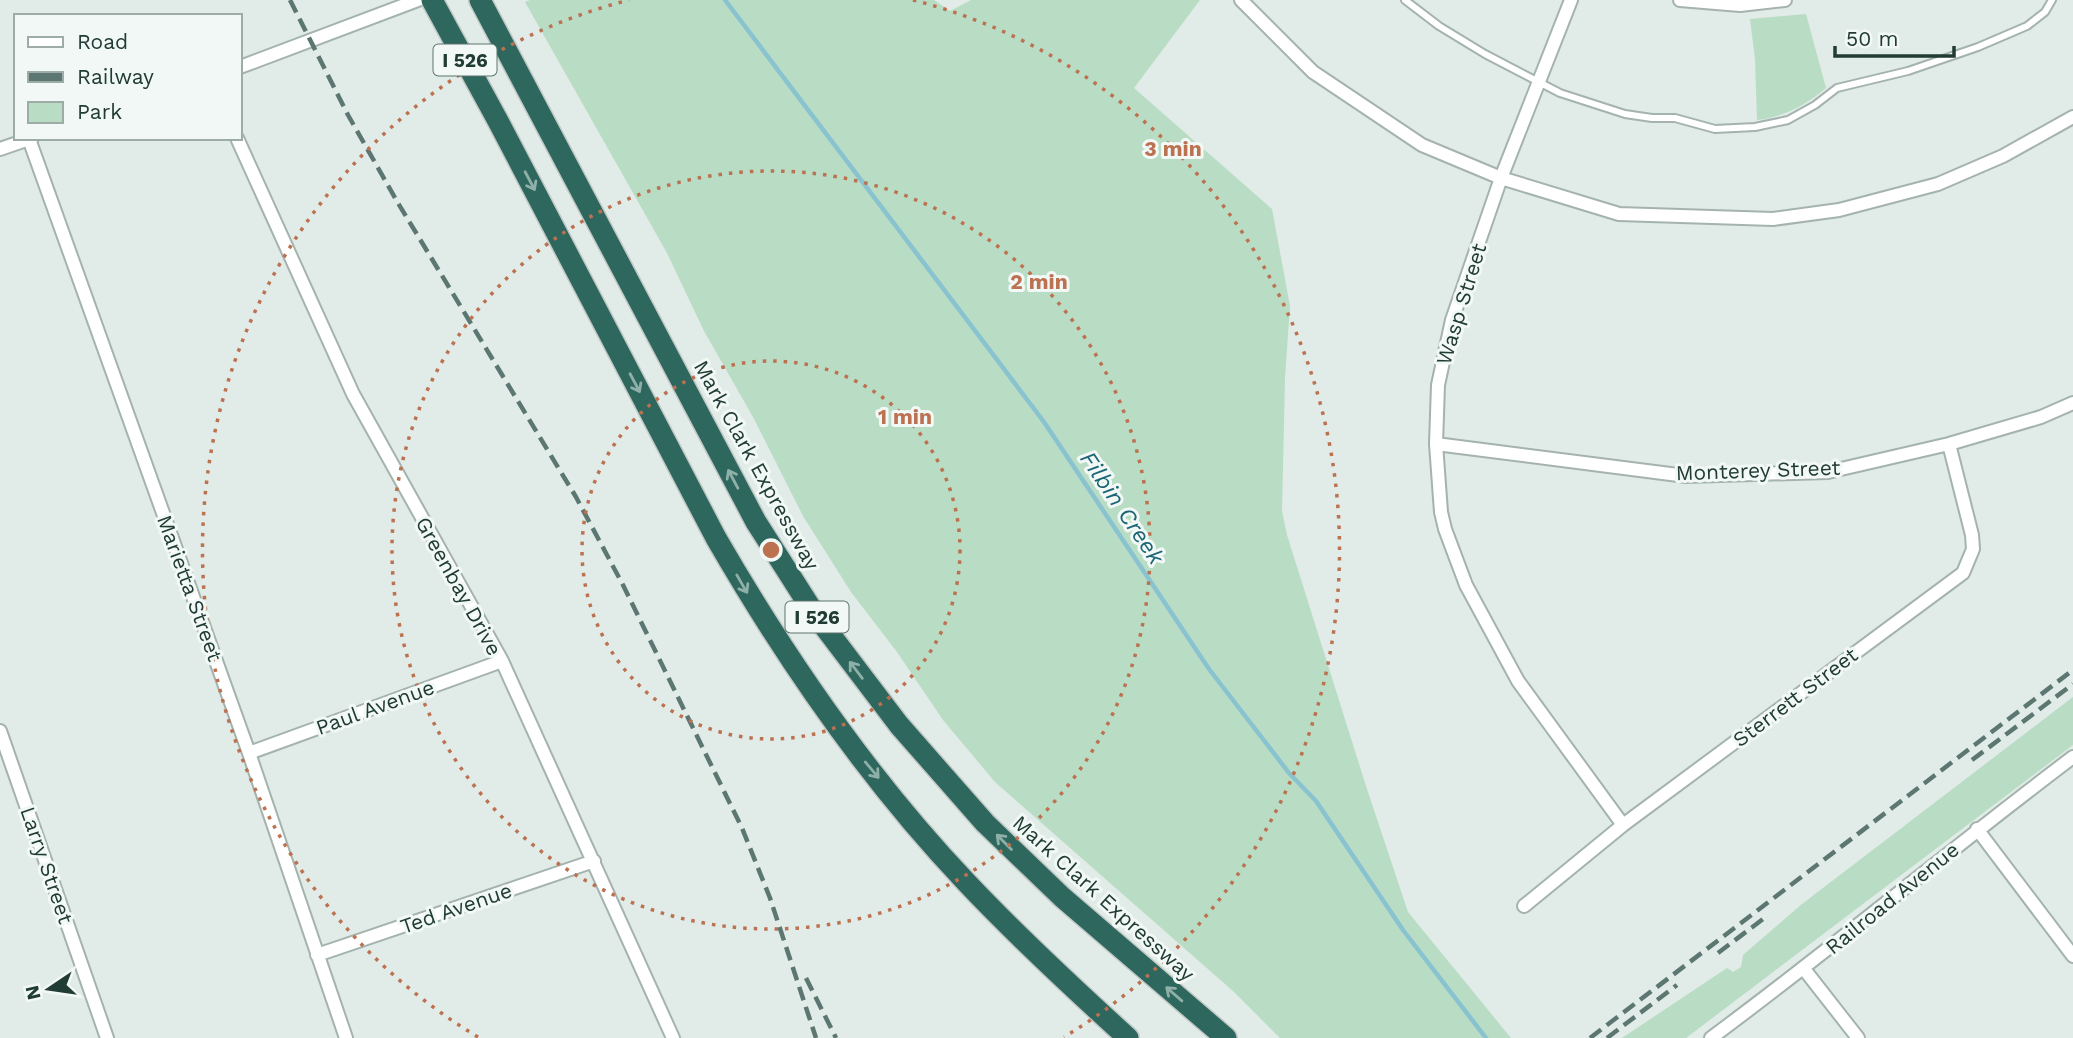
<svg xmlns="http://www.w3.org/2000/svg" width="2073" height="1038" font-family="'Work Sans',sans-serif">
  <rect width="100%" height="100%" fill="#e1ebe7"/>
  <path fill="#b9dcc4" d="M530,0h404l16,11 21,-11h229l-66,88 138,121 18,97 -5,72 -3,133 5,24 79,251 42,126 103,126h-231l-47,-47 -238,-209 -52,-62 -46,-68 -46,-60 -48,-76 -50,-99 -49,-86 -37,-78 -142,-251z
    M1806,14l20,74c-22,18 -40,28 -69,32l-2,-61 -5,-40z
    M2073,697v48l-387,293h-64l105,-70 6,4 8,-5 2,-12 59,-51z"/>
  <g fill="none" stroke-linecap="round" stroke-linejoin="round">
    <path stroke="#89c3d0" stroke-width="4.5" d="M725,0l319,422 165,247 80,104 27,28 87,129 83,108"/>
    <defs>
      <path id="lane" d="M1405,0l34,26 46,28 75,39 65,21 27,4h23l40,11 40,-2 33,-7 27,-15 22,-17 71,-17 70,-24 49,-21 18,-14 7,-12"/>
      <path id="street" d="M1241,0l72,72 109,73 79,33 118,36 154,5 66,-9 99,-26 65,-28 70,-39
        M1571,0l-70,178 -49,142 -14,65 -2,59 5,68 4,17 21,56 52,96 105,144
        M1680,0l60,5 45,-5
        M240,67l178,-67
        M237,138l116,256 149,267 171,377
        M29,139l220,614 97,285
        M0,149l32,-11
        M1436,444l250,32 142,-4 121,-28 92,-27 32,-14
        M0,731l107,307
        M249,753l253,-92
        M1977,829l96,127
        M1524,906l99,-81 340,-252 10,-24 -1,-14 -23,-91
        M317,955l277,-94
        M1804,969l54,69
        M1711,1038c123,-91 240,-189 362,-281"/>
      <path id="highway" d="M432,0l66,121 218,417c71,123 153,242 251,345 51,54 106,105 161,155
        M480,0l276,522 58,91 85,112 86,98 77,74 164,141"/>
    </defs>
    <use href="#lane" stroke="#a4b3ae" stroke-width="10"/>
    <use href="#street" stroke="#a4b3ae" stroke-width="16"/>
    <use href="#highway" stroke="#c1c8c6" stroke-width="24"/>
    <use href="#lane" stroke="#fff" stroke-width="6"/>
    <use href="#street" stroke="#fff" stroke-width="12"/>
    <use href="#highway" stroke="#2d675d" stroke-width="21"/>
    <path stroke="#5c7771" stroke-width="4.5" stroke-dasharray="14 7" stroke-linecap="butt" d="M290,0l58,115 50,88 178,294 47,88 119,243 28,70 46,140
      M1972,760l101,-76
      M1718,953l45,-34
      M806,978l30,60
      M1590,1038l483,-368
      M1607,1038l70,-53"/>
  </g>
  <defs><path id="oneway-shaft" d="M-6 0H5M1.5-3L5.5 0L1.5 3" fill="none" stroke-width="1.6" stroke-linecap="round" stroke-linejoin="round" transform="scale(1.75)"/></defs>
  <g stroke="#8fb0a9">
    <use href="#oneway-shaft" transform="translate(530 181) rotate(62)"/>
    <use href="#oneway-shaft" transform="translate(635 383) rotate(62)"/>
    <use href="#oneway-shaft" transform="translate(733 479) rotate(-118)"/>
    <use href="#oneway-shaft" transform="translate(742 584) rotate(60)"/>
    <use href="#oneway-shaft" transform="translate(856 670) rotate(-127)"/>
    <use href="#oneway-shaft" transform="translate(872 770) rotate(50)"/>
    <use href="#oneway-shaft" transform="translate(1004 842) rotate(-135)"/>
    <use href="#oneway-shaft" transform="translate(1174 994) rotate(-139)"/>
  </g>
  <g fill="none" stroke="#bc7150" stroke-width="3.5" stroke-dasharray="3.5 7">
    <circle cx="771" cy="550" r="189"/>
    <circle cx="771" cy="550" r="379"/>
    <path d="M478 1037A568 568 0 0 1 629 0M913 0A568 568 0 0 1 1064 1037"/>
  </g>
  <g text-anchor="middle" dominant-baseline="central" stroke-width="6" stroke-linejoin="round" paint-order="stroke">
    <g fill="#f1f8f5" stroke="#5f746f" stroke-width="2">
      <rect x="433.5" y="44.5" width="63" height="31" rx="5"/>
      <rect x="785.5" y="601.5" width="63" height="31" rx="5"/>
    </g>
    <g font-size="19" font-weight="bold" fill="#213b35">
      <text x="465" y="60">I 526</text>
      <text x="817" y="617">I 526</text>
    </g>
    <g font-size="21" fill="#213b35" stroke="#f1f8f5">
      <text transform="translate(1461 304) rotate(-73)">Wasp Street</text>
      <text transform="translate(757 465) rotate(61)">Mark Clark Expressway</text>
      <text transform="translate(1758 470) rotate(-2)">Monterey Street</text>
      <text transform="translate(459 586) rotate(61)">Greenbay Drive</text>
      <text transform="translate(190 588) rotate(70)">Marietta Street</text>
      <text transform="translate(1795 697) rotate(-37)">Sterrett Street</text>
      <text transform="translate(375 707) rotate(-20)">Paul Avenue</text>
      <text transform="translate(47 865) rotate(71)">Larry Street</text>
      <text transform="translate(1104 898) rotate(42)">Mark Clark Expressway</text>
      <text transform="translate(1892 898) rotate(-39)">Railroad Avenue</text>
      <text transform="translate(456 908) rotate(-19)">Ted Avenue</text>
    </g>
    <g font-size="23" font-style="italic" fill="#1c6577" stroke="#f1f8f5">
      <text transform="translate(1122 508) rotate(56)">Filbin Creek</text>
    </g>
  </g>
  <circle cx="771" cy="550" r="10" fill="#bc7150" stroke="#f1f8f5" stroke-width="3.5"/>
  <g font-size="21" text-anchor="middle" font-weight="bold" fill="#bc7150" stroke="#f1f8f5" stroke-width="6" stroke-linejoin="round" paint-order="stroke">
    <text x="1173" y="156">3 min</text>
    <text x="1039" y="289">2 min</text>
    <text x="905" y="424">1 min</text>
  </g>
  <rect x="14" y="14" width="228" height="126" fill="#f1f8f5" stroke="#9eaca8" stroke-width="2"/>
  <rect x="28" y="37" width="35" height="10" fill="#ffffff" stroke="#9eaca8" stroke-width="2"/>
  <text x="77" y="49" font-size="21" fill="#213b35">Road</text>
  <rect x="28" y="72" width="35" height="10" fill="#5c7771" stroke="#9eaca8" stroke-width="2"/>
  <text x="77" y="84" font-size="21" fill="#213b35">Railway</text>
  <rect x="28" y="102" width="35" height="21" fill="#b9dcc4" stroke="#9eaca8" stroke-width="2"/>
  <text x="77" y="119" font-size="21" fill="#213b35">Park</text>
  <g transform="translate(49 989) rotate(257)" stroke="#f1f8f5" stroke-width="5" paint-order="stroke">
  <path d="M0-5L12 26L0 18L-12 26Z" fill="#213b35"/>
  <text y="-10" font-size="19" font-weight="bold" text-anchor="middle" fill="#213b35">N</text>
  </g>
  <path d="M1835 46v10h119v-10" fill="none" stroke="#213b35" stroke-width="3.5"/>
  <text x="1846" y="46" font-size="21" fill="#213b35" stroke="#f1f8f5" stroke-width="5" paint-order="stroke">50 m</text>
</svg>
